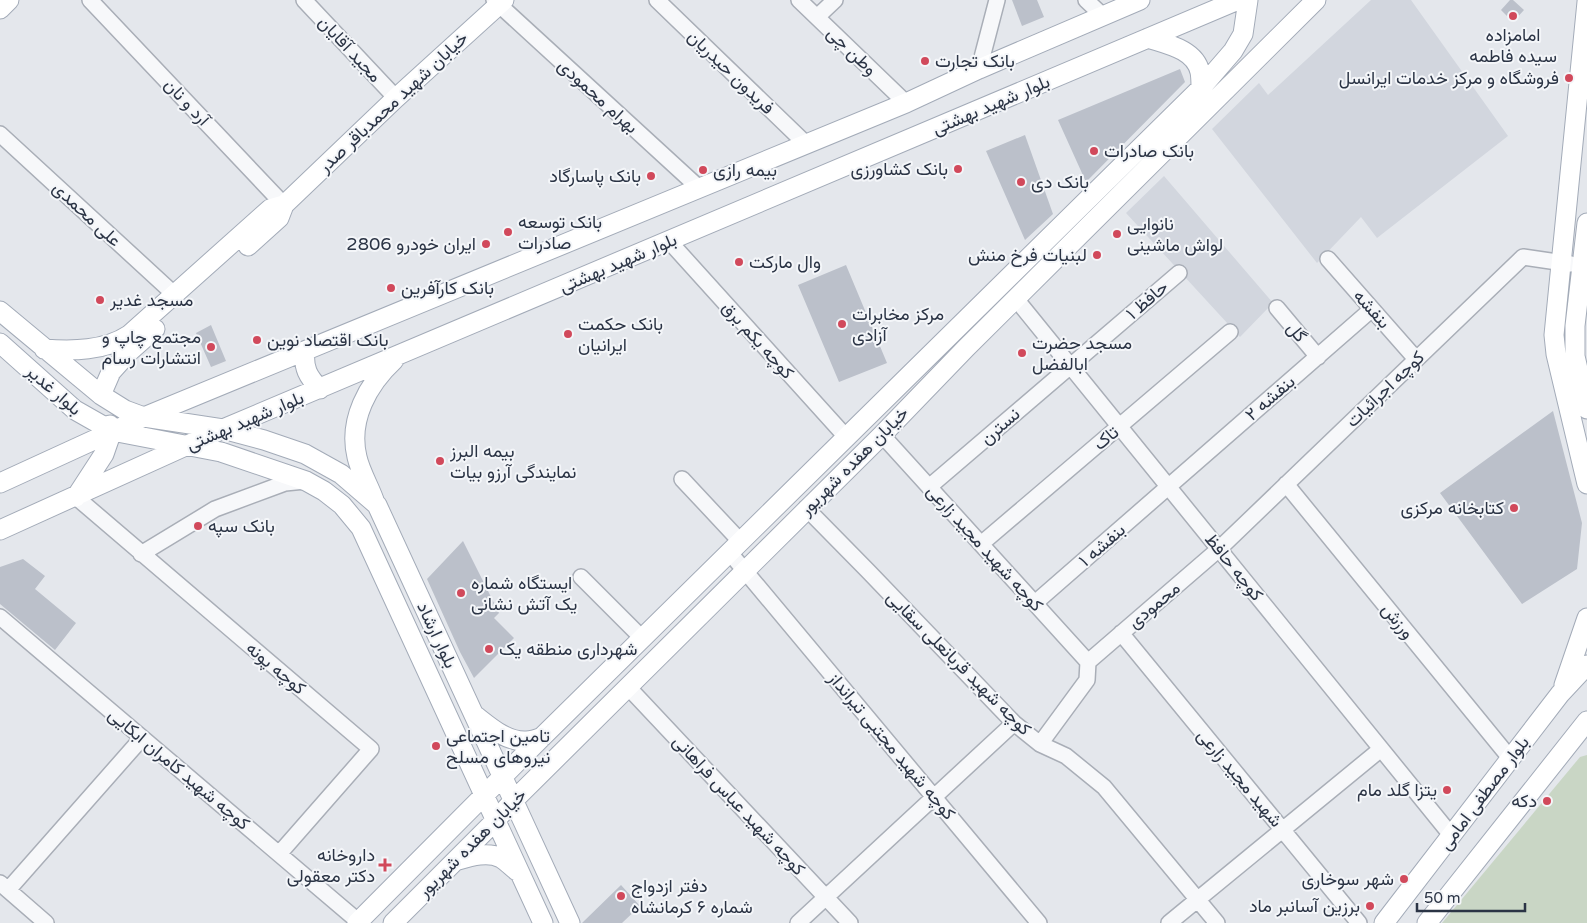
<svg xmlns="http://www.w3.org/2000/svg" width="1587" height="923" font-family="'Varela Round',Vazirmatn,sans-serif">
  <rect width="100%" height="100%" fill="#e4e7ec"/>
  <path fill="#d2d6de" d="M1371,0h40l97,136 -131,102 -16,-21 -44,46 -105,-134 47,-46 9,12z
    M1164,176l109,127 -33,34 -114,-124z"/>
  <path fill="#c9d6c5" d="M1587,755v168h-145l138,-166z"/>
  <path fill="#bbc0ca" d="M1012,0h25l7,17 -22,9z
    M1510,0h3l11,10 -11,12 -12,-12z
    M1180,69l5,13 -99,100 -28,-62z
    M1025,135l28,79 -28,26 -39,-89z
    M846,265l41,98 -48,19 -41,-97z
    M211,325l15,36 -15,6 -15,-34z
    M1553,411l29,112 -5,46 -55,35 -82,-111z
    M463,541l36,72 -5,5 20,20 -40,40 -14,-26 -33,-73z
    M23,559l22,17 -10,13 41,34 -21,27 -55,-46v-37z
    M621,885l19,21 -18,17h-40z"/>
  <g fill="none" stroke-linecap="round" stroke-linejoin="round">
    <defs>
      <path id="minor" d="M90,0l194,205
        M304,0l92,98
        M494,0l204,187
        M657,0l148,143
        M799,0l107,103
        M1086,0l17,16
        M817,17l18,-17
        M979,69l18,-69
        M0,134l175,161
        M669,241l178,197
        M1328,259l88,100
        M1016,299l435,536
        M1277,308l41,49
        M882,435l206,227
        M682,479l59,63
        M1286,484l224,274
        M929,487l250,-214
        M76,497l295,252 -92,105
        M806,508l62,63 146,152 26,21 26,12 38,31 113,136
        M981,544l249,-212
        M730,553l309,370
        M141,554l74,-45 70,-26 20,-2
        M581,577l62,62
        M1035,603l337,-294
        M0,617l359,305
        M1121,633l238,290
        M1088,662l131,-113 304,-292 48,7
        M628,687l222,236
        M1040,744l47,-64 1,-18
        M0,883l46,40
        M8,890l134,-152
        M798,923l216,-200
        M1169,923l212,-174"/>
      <path id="major" d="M1587,2l-33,333 2,19 31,130
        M0,9l9,-9
        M1148,38c18,6 47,11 52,34 1,5 1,10 1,16
        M1587,223l-12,103v30l12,53
        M248,246l31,-28 5,-13
        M0,311l101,84 24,15 19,7 79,12 41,11 41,14 36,20 36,31 193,418
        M0,343l75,67 37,21 109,21 85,29 18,10 18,14 19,23 182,395
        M44,349c28,2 61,2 85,-14l141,-126 14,-4 112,-107 108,-98
        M305,351c-2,17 3,26 15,38
        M101,395l10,-23 18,-20 26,-23
        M0,483l144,-66 762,-314 73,-34 161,-69
        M76,497l28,-43 8,-23 -2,-6
        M374,500c-5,-14 -14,-29 -17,-43 -9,-37 11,-73 37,-97
        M0,530l223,-101 1015,-429
        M1564,685l23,-67
        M476,716c14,11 31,26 50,25 6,0 11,-2 16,-4
        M455,861c14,-4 32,-10 46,-3 5,3 11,9 16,13
        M357,923l185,-186 659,-649 32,-37 10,-17 5,-34
        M393,923l102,-102 18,-20 369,-366 84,-87 350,-348
        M1384,923l176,-229 27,-29
        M1427,923l160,-202"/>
    </defs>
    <use href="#minor" stroke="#a9aeb7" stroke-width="18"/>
    <use href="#major" stroke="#a3abb8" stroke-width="21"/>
    <use href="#minor" stroke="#f7f8fa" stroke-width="15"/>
    <use href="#major" stroke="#fff" stroke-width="19"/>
  </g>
  <g fill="#d1495b" stroke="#f4f6f9" stroke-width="2">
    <circle cx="1513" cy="16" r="5"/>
    <circle cx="925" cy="61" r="5"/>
    <circle cx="1569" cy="78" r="5"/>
    <circle cx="1094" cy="151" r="5"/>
    <circle cx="958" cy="169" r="5"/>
    <circle cx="703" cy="170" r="5"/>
    <circle cx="651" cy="176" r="5"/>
    <circle cx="1021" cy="182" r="5"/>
    <circle cx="508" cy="232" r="5"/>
    <circle cx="1117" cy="234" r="5"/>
    <circle cx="486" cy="244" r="5"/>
    <circle cx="1097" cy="255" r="5"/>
    <circle cx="739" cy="262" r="5"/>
    <circle cx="391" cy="288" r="5"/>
    <circle cx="100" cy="300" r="5"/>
    <circle cx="842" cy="324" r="5"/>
    <circle cx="568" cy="334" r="5"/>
    <circle cx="257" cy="340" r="5"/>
    <circle cx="211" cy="347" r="5"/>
    <circle cx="1022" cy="353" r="5"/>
    <circle cx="440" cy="461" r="5"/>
    <circle cx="1514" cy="508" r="5"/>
    <circle cx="198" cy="526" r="5"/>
    <circle cx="461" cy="593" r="5"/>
    <circle cx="489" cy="649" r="5"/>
    <circle cx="436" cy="746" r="5"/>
    <circle cx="1447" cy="790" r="5"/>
    <circle cx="1547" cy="801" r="5"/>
    <path d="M382.5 857.5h5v5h5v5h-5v5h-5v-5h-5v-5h5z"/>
    <circle cx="1404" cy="879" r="5"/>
    <circle cx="621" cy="896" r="5"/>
    <circle cx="1370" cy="906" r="5"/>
  </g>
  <g text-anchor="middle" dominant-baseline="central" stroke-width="4" stroke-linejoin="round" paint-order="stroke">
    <g font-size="18" fill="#2b3445" stroke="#f4f6f9" text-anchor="start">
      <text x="1513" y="35" text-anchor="middle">امامزاده<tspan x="1513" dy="21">سیده فاطمه</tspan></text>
      <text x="935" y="61">بانک تجارت</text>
      <text x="1559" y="78" text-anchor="end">فروشگاه و مرکز خدمات ایرانسل</text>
      <text x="1104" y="151">بانک صادرات</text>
      <text x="948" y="169" text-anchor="end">بانک کشاورزی</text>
      <text x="713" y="170">بیمه رازی</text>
      <text x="641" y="176" text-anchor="end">بانک پاسارگاد</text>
      <text x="1031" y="182">بانک دی</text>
      <text x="518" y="222">بانک توسعه<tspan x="518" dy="21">صادرات</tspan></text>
      <text x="1127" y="224">نانوایی<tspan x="1127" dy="21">لواش ماشینی</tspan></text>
      <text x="476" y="244" text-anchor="end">ایران خودرو 2806</text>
      <text x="1087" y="255" text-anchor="end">لبنیات فرخ منش</text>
      <text x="749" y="262">وال مارکت</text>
      <text x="401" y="288">بانک کارآفرین</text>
      <text x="110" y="300">مسجد غدیر</text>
      <text x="852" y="314">مرکز مخابرات<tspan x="852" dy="21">آزادی</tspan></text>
      <text x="578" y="324">بانک حکمت<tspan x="578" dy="21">ایرانیان</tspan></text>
      <text x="201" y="337" text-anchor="end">مجتمع چاپ و<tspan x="201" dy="21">انتشارات رسام</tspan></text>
      <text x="267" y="340">بانک اقتصاد نوین</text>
      <text x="1032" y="343">مسجد حضرت<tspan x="1032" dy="21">ابالفضل</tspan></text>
      <text x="450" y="451">بیمه البرز<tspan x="450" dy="21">نمایندگی آرزو بیات</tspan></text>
      <text x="1504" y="508" text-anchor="end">کتابخانه مرکزی</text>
      <text x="208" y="526">بانک سپه</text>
      <text x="471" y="583">ایستگاه شماره<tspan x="471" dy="21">یک آتش نشانی</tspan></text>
      <text x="499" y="649">شهرداری منطقه یک</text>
      <text x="446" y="736">تامین اجتماعی<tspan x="446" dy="21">نیروهای مسلح</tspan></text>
      <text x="1437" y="790" text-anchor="end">یتزا گلد مام</text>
      <text x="1537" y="801" text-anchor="end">دکه</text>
      <text x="375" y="855" text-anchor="end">داروخانه<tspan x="375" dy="21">دکتر معقولی</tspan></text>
      <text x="1394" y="879" text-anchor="end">شهر سوخاری</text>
      <text x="631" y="886">دفتر ازدواج<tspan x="631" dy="21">شماره ۶ کرمانشاه</tspan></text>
      <text x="1360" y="906" text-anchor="end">برزین آسانبر ماد</text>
    </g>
    <g font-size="18" fill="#2b3445" stroke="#f4f6f9">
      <text transform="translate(350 49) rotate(47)">مجید آقایان</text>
      <text transform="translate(852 51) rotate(44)">وطن چی</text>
      <text transform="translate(731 72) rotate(44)">فریدون حیدریان</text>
      <text transform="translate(598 96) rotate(42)">بهرام محمودی</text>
      <text transform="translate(187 102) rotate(47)">آرد و نان</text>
      <text transform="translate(393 102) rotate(-43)">خیابان شهید محمدباقر صدر</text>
      <text transform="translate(991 105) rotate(-23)">بلوار شهید بهشتی</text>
      <text transform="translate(87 214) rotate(43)">علی محمدی</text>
      <text transform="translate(618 263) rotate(-23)">بلوار شهید بهشتی</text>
      <text transform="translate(1147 300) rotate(-41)">حافظ ۱</text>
      <text transform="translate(1372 309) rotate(48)">بنفشه</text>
      <text transform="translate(1297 332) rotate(51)">گل</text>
      <text transform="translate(758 340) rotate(48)">کوچه یکم برق</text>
      <text transform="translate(1385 389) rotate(-44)">کوچه اجرائیات</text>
      <text transform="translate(54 390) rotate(41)">بلوار غدیر</text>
      <text transform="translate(1270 398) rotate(-41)">بنفشه ۲</text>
      <text transform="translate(245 421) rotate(-23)">بلوار شهید بهشتی</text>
      <text transform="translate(1000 426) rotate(-41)">نسترن</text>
      <text transform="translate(1106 438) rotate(-40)">تاک</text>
      <text transform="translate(854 461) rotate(-45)">خیابان هفده شهریور</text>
      <text transform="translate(1102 545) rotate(-41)">بنفشه ۱</text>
      <text transform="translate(985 548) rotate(48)">کوچه شهید مجید زارعی</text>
      <text transform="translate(1234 567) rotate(51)">کوچه حافظ</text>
      <text transform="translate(1154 605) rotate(-40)">محمودی</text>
      <text transform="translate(1398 621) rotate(51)">ورزش</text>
      <text transform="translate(437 635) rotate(65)">بلوار ارشاد</text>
      <text transform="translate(959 663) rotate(45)">کوچه شهید قربانعلی سقایی</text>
      <text transform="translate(276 668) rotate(40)">کوچه پونه</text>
      <text transform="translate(892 746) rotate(50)">کوچه شهید مجتبی تیرانداز</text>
      <text transform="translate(179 769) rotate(40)">کوچه شهید کامران ابکایی</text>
      <text transform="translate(1240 778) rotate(50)">شهید مجید زارعی</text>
      <text transform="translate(1484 793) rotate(-53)">بلوار مصطفی امامی</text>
      <text transform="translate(739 805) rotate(47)">کوچه شهید عباس فراهانی</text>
      <text transform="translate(472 843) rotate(-45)">خیابان هفده شهریور</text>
    </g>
  </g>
  <path d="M1417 903v8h108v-8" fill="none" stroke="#2b3445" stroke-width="2.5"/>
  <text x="1424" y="903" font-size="15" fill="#2b3445" stroke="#f4f6f9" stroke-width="4" paint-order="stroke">50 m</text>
</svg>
